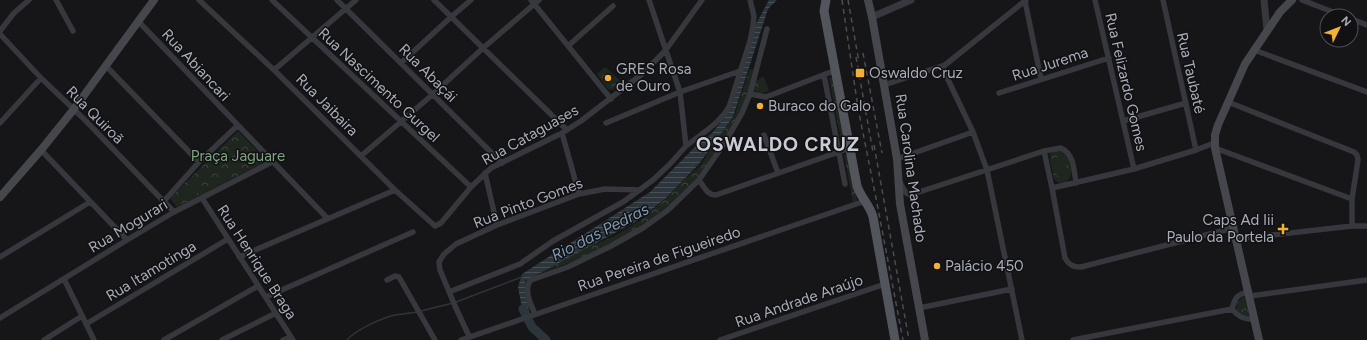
<svg xmlns="http://www.w3.org/2000/svg" width="1367" height="340" font-family="Figtree,sans-serif">
  <defs>
    <pattern id="park-crowns" width="20" height="18" patternUnits="userSpaceOnUse"><rect width="20" height="18" fill="#1e261f"/><path d="M2 6a3 3 0 1 1 6 0M12 15a3 3 0 1 1 6 0" fill="none" stroke="#3c433d"/></pattern>
    <pattern id="water-rules" width="6" height="5" patternUnits="userSpaceOnUse"><rect width="6" height="5" fill="#2c353c"/><path d="M0 2.5h6" fill="none" stroke="#485056"/></pattern>
  </defs>
  <rect width="100%" height="100%" fill="#161618"/>
  <path fill="url(#park-crowns)" d="M605,67l17,15 -10,8 -4,-1 -11,-15z
    M750,69l7,1 -19,48 -40,61 -26,24 -31,24 -60,32 -35,12 -16,8 -5,6 5,27 -4,1 -3,-10 1,-26 32,-19 30,-10 29,-12 26,-16 27,-23 17,-18 15,-13 16,-26 18,-23z
    M764,77l5,14c-6,2 -12,4 -16,-2 2,-7 4,-10 11,-12z
    M833,77l13,68 -4,1 -13,-68z
    M238,131l29,30 -90,46 -7,-9z
    M1063,150c5,7 9,16 8,24 0,8 -13,12 -17,5 -1,-3 -1,-7 -2,-10 -1,-5 -3,-10 -2,-15l4,-3z
    M844,155h4l9,45 -4,2z
    M1244,296l5,20 -5,1 -8,-7 1,-8z"/>
  <path fill="#1e261f" d="M1063,156l5,17 -11,3 -4,-18z
    M192,181l9,9 -16,11 -6,-7z"/>
  <path fill="url(#water-rules)" d="M769,0h8l-9,9 -35,108 -34,47 -33,34 -27,22 -114,61 4,31 -6,2 -5,-27 4,-13 128,-82 44,-44 19,-16 18,-23 25,-85z"/>
  <g fill="none" stroke-linecap="round" stroke-linejoin="round">
    <path stroke="#2c353c" stroke-width="1.5" d="M456,302l66,-25
      M421,311l32,-8
      M347,340c8,-10 35,-22 48,-25 8,-1 15,-2 23,-3"/>
    <path stroke="#2c353c" stroke-width="9" d="M523,309l9,18 14,13"/>
    <path stroke="#37383d" stroke-width="5.5" d="M56,0l17,31
      M199,0l75,70 121,120 40,36 6,-3 30,-36 20,-19 71,-35 19,-12 61,-47 23,-23 37,-51
      M272,0l199,187
      M337,0l165,163
      M434,0l133,130
      M531,0l80,99
      M1095,0l39,169
      M1163,0l33,150
      M1302,0l41,16
      M1025,1l16,78
      M1351,19l16,6
      M138,21l189,197
      M0,31l14,-18 15,-13
      M0,34l41,44 43,41 90,93
      M568,46l45,-40
      M1254,50l113,42
      M401,63l50,-46 20,-17
      M105,65l94,97
      M942,67l31,65 14,38 35,170
      M274,70l82,-70
      M824,75l21,109
      M884,85l61,-20 81,-65
      M999,93l110,-35
      M750,94l16,3 70,-27
      M1228,102l126,50 3,3 1,5 -6,39v27
      M1123,121l63,-18
      M0,123l41,-45
      M606,123l74,-31 60,-21
      M562,133l17,61
      M764,135l14,38
      M686,146c15,-12 33,-22 43,-39l21,-66 3,-15 1,-10 -4,-16
      M1215,148l137,51
      M41,150l86,90
      M1044,151l8,37 13,70c4,7 8,9 16,9l152,-39
      M361,156l71,-61 50,-46 57,-49
      M897,159l76,-27
      M485,173l12,52
      M699,180c5,7 8,15 17,15l134,-47
      M900,182c3,6 4,11 10,13l134,-44 17,-3c13,6 13,22 15,35
      M1052,188l82,-19 62,-19 18,-7
      M202,198l91,142
      M164,201l35,-39 38,-36
      M1236,239l116,-13h15
      M0,257l90,-55
      M239,257l156,-67
      M64,279l30,61
      M387,280l8,-4 4,1 36,63
      M449,292l71,-28 33,-23 70,-39 30,-22 17,-16 16,-18 -6,-54 -31,-92
      M1250,296l117,-16
      M266,297l147,-65
      M919,308l93,-19
      M1232,309c3,-12 5,-14 17,-18
      M1232,309c7,8 12,11 23,10
      M535,314c-4,-9 -12,-25 -4,-34l37,-13 43,-21 32,-18 25,-18 31,-30 27,-39 16,-28 8,-19 17,-65
      M0,318l127,-78 47,-28 98,-50
      M86,324l142,-85
      M469,336l-14,-30 -15,-36 -1,-8 5,-8 12,-10 41,-19 82,-31 26,-5 35,1
      M44,340l38,-24
      M164,340l94,-54
      M222,340l54,-27
      M283,340l8,-3
      M461,340l404,-139
      M720,340l165,-56
      M1073,340l159,-31"/>
    <path stroke="#37383d" stroke-width="7" d="M1264,0l3,30
      M872,17l39,-17"/>
    <path stroke="#45474d" stroke-width="8" d="M868,0l4,17 25,142 3,45 25,136
      M0,197l41,-47 33,-41 80,-109
      M1259,340l-44,-192v-13l3,-10 27,-61 35,-52 12,-12"/>
    <path stroke="#53555c" stroke-width="9" d="M826,0l-2,11 33,175c4,12 13,19 16,31l22,123"/>
    <path stroke="#4a4c52" stroke-width="1.5" stroke-dasharray="5 4" stroke-linecap="butt" d="M842,0l16,108 18,90 27,142
      M848,0l11,62
      M863,53l19,100
      M856,57l17,95
      M874,145l35,195"/>
  </g>
  <g fill="#f2b134" stroke="#111113" stroke-width="1.5">
    <rect x="855" y="68" width="10" height="10" rx="2"/>
    <circle cx="608" cy="78" r="4"/>
    <circle cx="760" cy="106" r="4"/>
    <path d="M1281 223h4v4h4v4h-4v4h-4v-4h-4v-4h4z"/>
    <circle cx="937" cy="266" r="4"/>
  </g>
  <g text-anchor="middle" dominant-baseline="central" stroke-width="3" stroke-linejoin="round" paint-order="stroke">
    <g font-size="15" fill="#a8adb8" stroke="#111113">
      <text transform="translate(1050 64) rotate(-18)">Rua Jurema</text>
      <text transform="translate(196 65) rotate(47)">Rua Abiancari</text>
      <text transform="translate(428 73) rotate(45)">Rua Abaçái</text>
      <text transform="translate(1191 73) rotate(77)">Rua Taubaté</text>
      <text transform="translate(1126 82) rotate(77)">Rua Felizardo Gomes</text>
      <text transform="translate(379 85) rotate(43)">Rua Nascimento Gurgel</text>
      <text transform="translate(327 105) rotate(45)">Rua Jaibaira</text>
      <text transform="translate(95 115) rotate(45)">Rua Quiroã</text>
      <text transform="translate(530 135) rotate(-29)">Rua Cataguases</text>
      <text transform="translate(911 168) rotate(82)">Rua Carolina Machado</text>
      <text transform="translate(528 203) rotate(-21)">Rua Pinto Gomes</text>
      <text transform="translate(128 226) rotate(-31)">Rua Mogurari</text>
      <text transform="translate(659 259) rotate(-19)">Rua Pereira de Figueiredo</text>
      <text transform="translate(257 262) rotate(57)">Rua Henrique Braga</text>
      <text transform="translate(151 271) rotate(-31)">Rua Itamotinga</text>
      <text transform="translate(799 301) rotate(-19)">Rua Andrade Araújo</text>
    </g>
    <g font-size="15" fill="#a8adb8" stroke="#111113" text-anchor="start">
      <text x="616" y="69">GRES Rosa<tspan x="616" dy="17">de Ouro</tspan></text>
      <text x="869" y="73">Oswaldo Cruz</text>
      <text x="768" y="106">Buraco do Galo</text>
      <text x="1274" y="220" text-anchor="end">Caps Ad Iii<tspan x="1274" dy="17">Paulo da Portela</tspan></text>
      <text x="945" y="266">Palácio 450</text>
    </g>
    <g font-size="15" fill="#7fa381" stroke="#111113">
      <text x="238" y="156">Praça Jaguare</text>
    </g>
    <g font-size="16" font-style="italic" fill="#7f9bb3" stroke="#111113">
      <text transform="translate(600 232) rotate(-27)">Rio das Pedras</text>
    </g>
    <g font-size="19" font-weight="bold" letter-spacing="1" fill="#c9ccd4" stroke="#111113">
      <text x="778" y="144">OSWALDO CRUZ</text>
    </g>
  </g>
  <g transform="translate(1339 28) rotate(47)"><circle r="19" fill="#111113" stroke="#4d4f55"/>
  <path d="M0-3L7 15L0 10L-7 15Z" fill="#f2b134"/>
  <text y="-6" font-size="11" font-weight="bold" text-anchor="middle" fill="#a8adb8">N</text>
  </g>
</svg>
